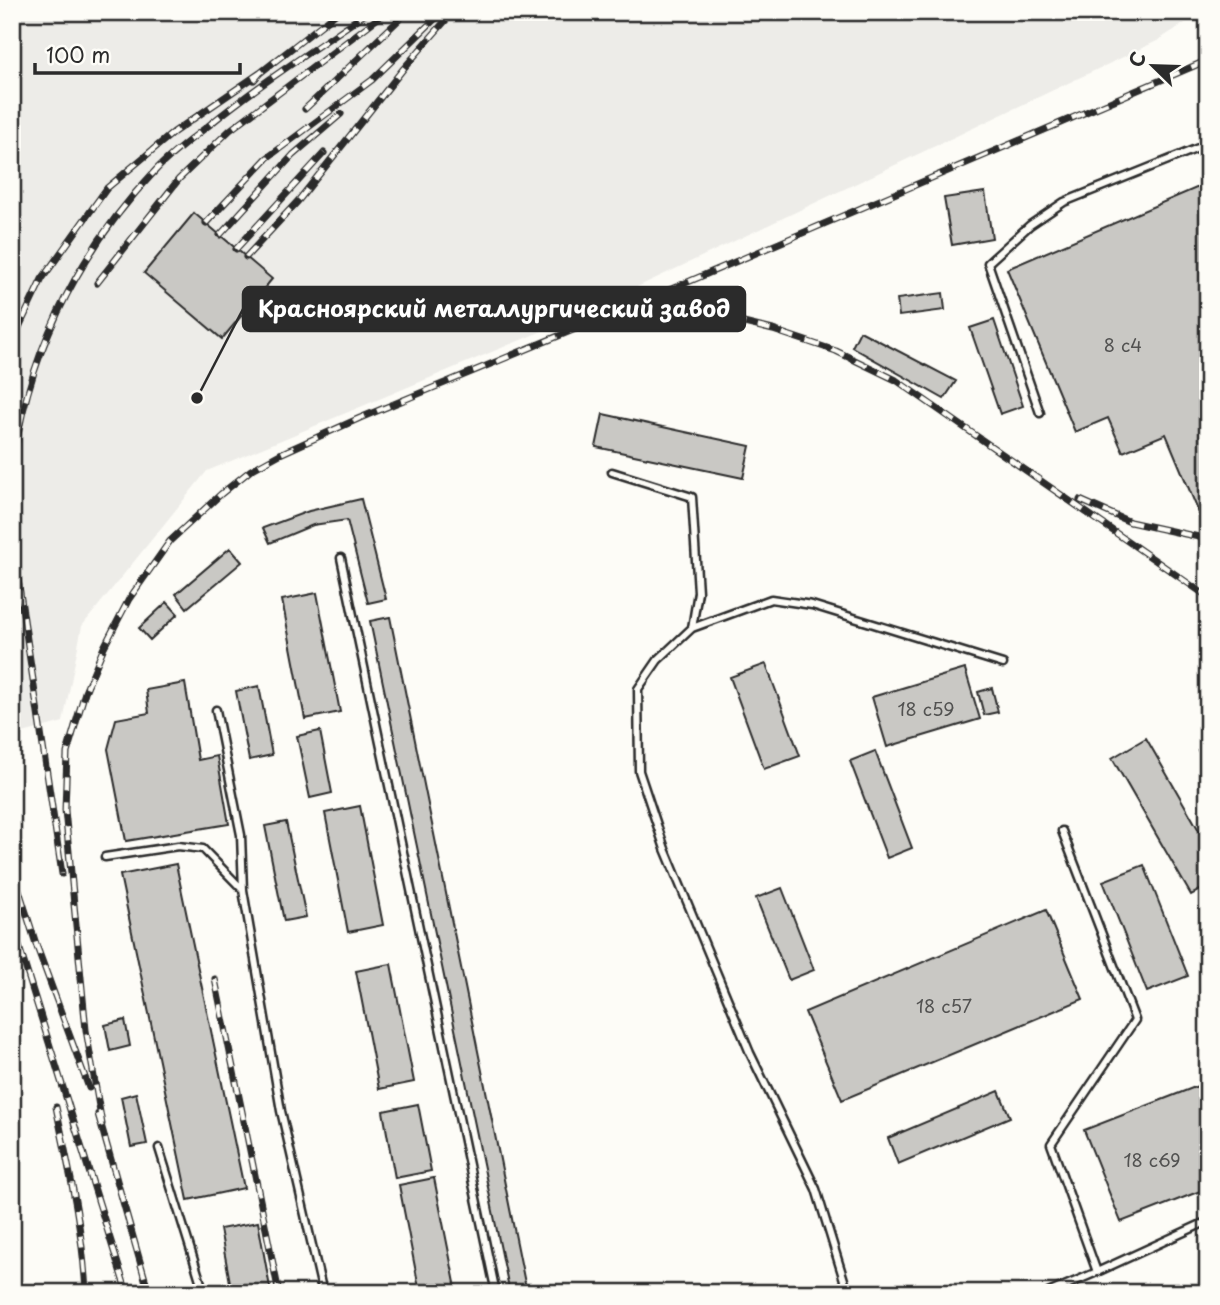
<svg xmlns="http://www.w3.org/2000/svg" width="1220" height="1305" font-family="'Playpen Sans',sans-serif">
  <rect width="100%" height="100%" fill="#fdfcf7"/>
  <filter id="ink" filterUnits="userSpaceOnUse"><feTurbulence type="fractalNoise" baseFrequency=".0143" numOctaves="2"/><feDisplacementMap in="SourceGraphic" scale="14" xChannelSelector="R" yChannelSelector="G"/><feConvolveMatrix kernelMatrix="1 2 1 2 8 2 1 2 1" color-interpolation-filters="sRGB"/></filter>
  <g filter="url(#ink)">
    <path fill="#edece8" d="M12,12h1190l-45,29 -598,283 -352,147 -125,155 -19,96 -51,14z"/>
    <path fill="#c9c8c4" stroke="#2b2b2b" stroke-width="2" d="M1208,183v326l-9,4 -33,-79 -43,18 -15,-34 -33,14 -68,-163z
      M985,192l7,46 -40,7 -8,-47z
      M194,213l78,66 -50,60 -78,-66z
      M943,293l2,17 -46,6 -2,-17z
      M994,320l29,86 -23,8 -30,-86z
      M860,331l96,50 -12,18 -92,-52z
      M603,414l147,32 -7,32 -147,-31z
      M361,499l25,100 -18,4 -21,-83 -34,5 -43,18 -7,-15 46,-17z
      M230,548l12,14 -55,46 -11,-14z
      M317,593l23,119 -35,7 -23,-119z
      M167,602l11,12 -28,26 -11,-12z
      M390,617l137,676h-17l-140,-672z
      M766,664l34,92 -36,13 -34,-92z
      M965,669l15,50 -93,28 -15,-50z
      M185,683l13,77 19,-4 12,68 -103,17 -18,-92 8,-30 33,-6 -3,-23z
      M259,686l13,69 -23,5 -13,-69z
      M992,688l6,24 -14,3 -6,-23z
      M320,731l12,62 -22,5 -13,-62z
      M1146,738l62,108v40l-17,9 -79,-137z
      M1208,746v27l-10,-23z
      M875,751l37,97 -25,10 -37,-97z
      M360,806l23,119 -35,7 -23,-119z
      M286,822l20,95 -22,4 -19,-95z
      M176,864l68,324 -56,12 -68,-325z
      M1144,865l44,111 -41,16 -44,-111z
      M782,888l32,82 -25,10 -33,-82z
      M1046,910l37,89 -241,101 -37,-88z
      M391,964l23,118 -35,7 -23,-118z
      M125,1020l5,26 -20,5 -5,-26z
      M1208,1082v106l-87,34 -37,-92z
      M999,1091l11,26 -112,47 -10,-26z
      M136,1093l11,51 -16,3 -10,-50z
      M418,1104l13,67 -36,7 -12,-67z
      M434,1178l23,115h-37l-21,-108z
      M258,1222l13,71h-39l-12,-64z"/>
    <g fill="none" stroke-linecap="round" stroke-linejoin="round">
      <defs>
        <path id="lane" d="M1040,413l-52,-150 42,-38 34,-23 144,-58
          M612,472l80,25 6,95 -6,36
          M341,558l155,735
          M216,710l25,125 2,55 38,221 42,182
          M1062,831l73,189 -84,124 46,128
          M105,857l73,-11 25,3 40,41
          M159,1148l45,145
          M848,1293l-32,-104 -66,-136 -85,-204 -26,-78 -1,-82 20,-29 34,-32 79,-29 41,6 191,59
          M1048,1293l49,-21 111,-51"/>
      </defs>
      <use href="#lane" stroke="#2b2b2b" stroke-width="11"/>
      <use href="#lane" stroke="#fdfcf7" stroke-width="6"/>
      <defs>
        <path id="rail" d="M254,80l6,-7 78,-61
          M305,109l102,-97
          M206,223l61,-65 105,-78 68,-66
          M220,235l73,-80 48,-41
          M236,249l88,-96
          M246,257l52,-56 106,-133 49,-56
          M97,283l82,-104 51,-49 156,-118
          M604,325l41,-9h70l58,14 63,21 60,29 312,217
          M12,342l30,-63 65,-91 67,-56 86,-59
          M12,477c11,-114 64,-223 143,-306 16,-17 35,-31 53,-45 50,-41 106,-77 160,-114
          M1080,500l50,22 78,17
          M12,539l50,335
          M12,868l25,79 52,141
          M12,924l115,369
          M215,979l64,314
          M56,1107c13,62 27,123 30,186
          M98,1114l51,179
          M102,1124l-16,-94 -21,-220 2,-57 18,-61 19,-45 25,-48 41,-58 51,-47 30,-24 29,-16 80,-36 288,-119 560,-239"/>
      </defs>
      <use href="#rail" stroke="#2b2b2b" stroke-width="7"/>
      <use href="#rail" stroke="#fdfcf7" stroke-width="4.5" stroke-dasharray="13" stroke-linecap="butt"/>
    </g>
  </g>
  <g text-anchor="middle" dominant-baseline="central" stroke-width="6" stroke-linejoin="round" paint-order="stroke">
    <g font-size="18" fill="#525251">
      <text x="1123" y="344">8 с4</text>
      <text x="926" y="708">18 с59</text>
      <text x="944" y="1005">18 с57</text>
      <text x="1152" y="1159">18 с69</text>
    </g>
  </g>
  <path fill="none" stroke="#2b2b2b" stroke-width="2.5" d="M197 398L243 309"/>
  <circle fill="#2b2b2b" stroke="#fdfcf7" stroke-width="2.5" cx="197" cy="398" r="7"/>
  <rect fill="#2b2b2b" stroke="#2b2b2b" stroke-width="2.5" x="243" y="287" width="502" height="44" rx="7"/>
  <g font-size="23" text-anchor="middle" font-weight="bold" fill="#fff">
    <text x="494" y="317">Красноярский металлургический завод</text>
  </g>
  <rect width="1220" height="1305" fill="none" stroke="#fdfcf7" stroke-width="42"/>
  <rect x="21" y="21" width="1178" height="1263" fill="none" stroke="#2b2b2b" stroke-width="2.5" filter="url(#ink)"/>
  <g transform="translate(1153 66) rotate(293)" stroke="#fdfcf7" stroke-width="5" paint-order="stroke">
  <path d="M0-5L12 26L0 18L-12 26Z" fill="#2b2b2b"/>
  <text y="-10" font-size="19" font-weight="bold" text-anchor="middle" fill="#2b2b2b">С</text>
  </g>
  <path d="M35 63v10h205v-10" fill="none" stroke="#2b2b2b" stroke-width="3.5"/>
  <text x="46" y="63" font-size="21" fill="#2b2b2b" stroke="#fdfcf7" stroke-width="5" paint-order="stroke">100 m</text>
</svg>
